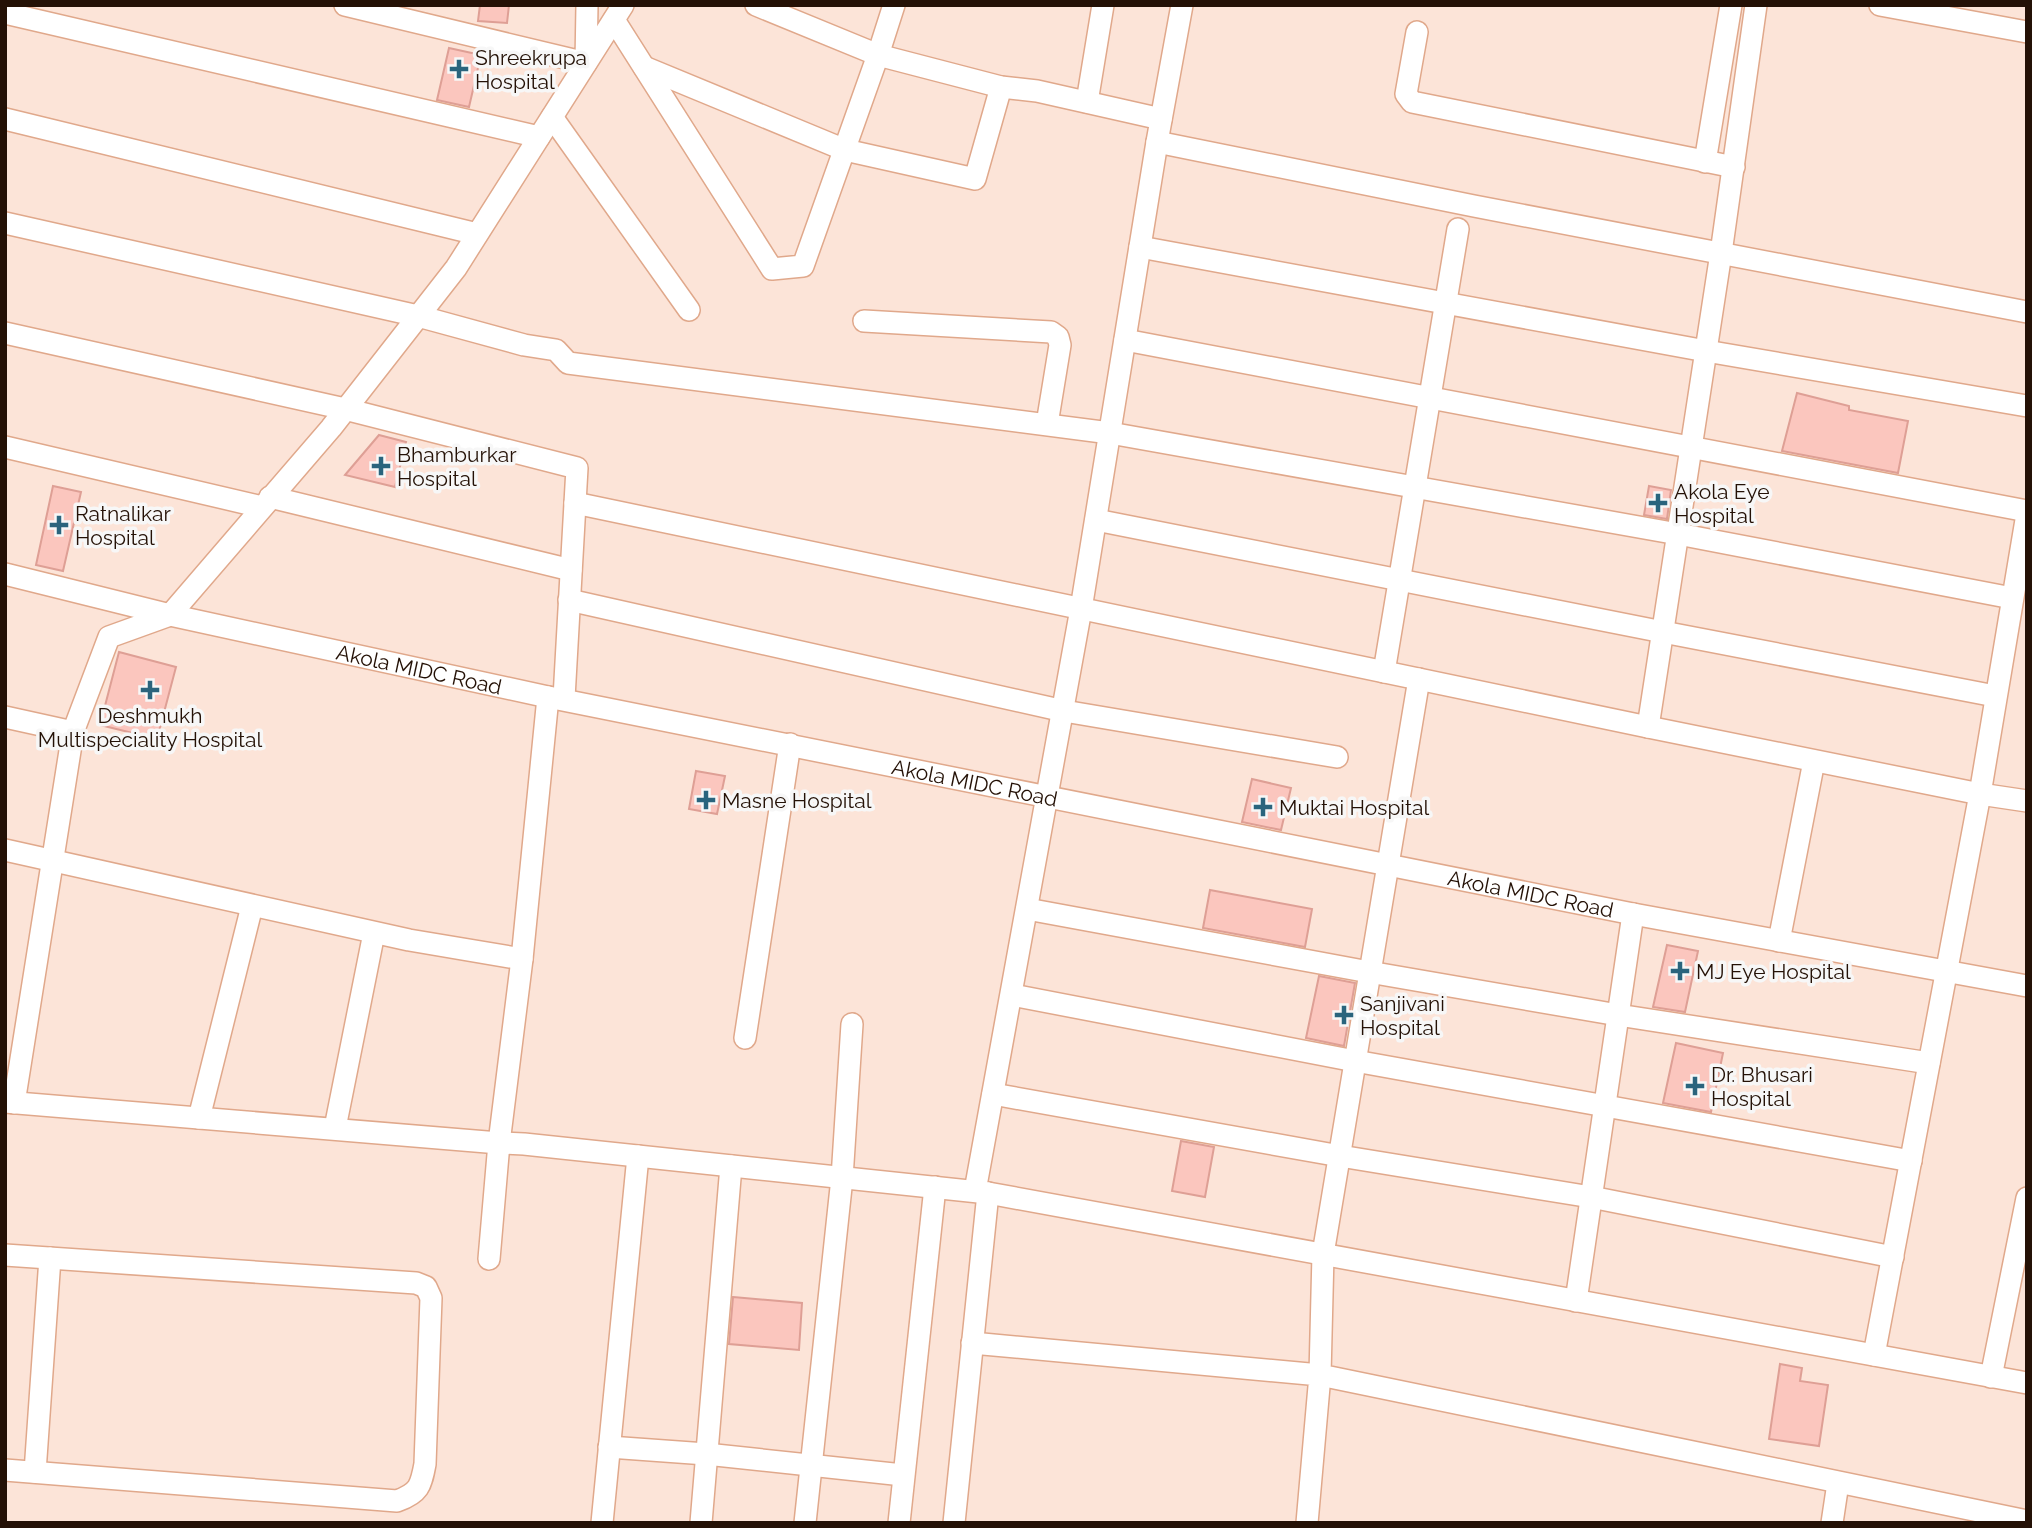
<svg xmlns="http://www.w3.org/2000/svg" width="2032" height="1528" font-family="Raleway,sans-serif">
  <rect width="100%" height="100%" fill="#fce4d8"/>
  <path fill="#fbc6be" stroke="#de9f95" stroke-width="2" d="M480,5h29l-2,18 -29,-2z
    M449,48l32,7 -12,52 -32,-7z
    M1797,393l52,13v4l59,11 -10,52 -116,-22z
    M379,435l27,7 -11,45 -50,-12z
    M53,486l28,6 -18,79 -27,-6z
    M1649,486l22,4 -4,29 -23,-4z
    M119,652l57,15 -19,72 -57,-14z
    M696,771l29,5 -8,38 -28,-5z
    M1252,779l39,9 -10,42 -39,-8z
    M1210,890l102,19 -7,38 -102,-19z
    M1667,945l31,6 -13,61 -32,-5z
    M1319,976l36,7 -11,63 -38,-8z
    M1676,1043l47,10 -12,59 -48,-9z
    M1181,1141l33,6 -9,50 -33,-6z
    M733,1297l69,6 -3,47 -70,-6z
    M1780,1364l22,4 -2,13 28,4 -9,61 -50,-7z"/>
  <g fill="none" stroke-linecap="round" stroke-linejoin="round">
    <defs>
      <g id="minor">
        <path d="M345,5l241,58 1,-58"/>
        <path d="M756,5l122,50 123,32 36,4 124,28"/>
        <path d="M1880,5l147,27"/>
        <path d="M5,13l534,124"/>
        <path d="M614,20l158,249 31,-3 75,-211 16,-50"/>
        <path d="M1417,32l-11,62 6,8 322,65"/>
        <path d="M644,67l201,83 130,29 26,-92"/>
        <path d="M1087,102l16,-97"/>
        <path d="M552,117l137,193"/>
        <path d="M5,119l472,115"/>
        <path d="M1157,142l317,64 553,106"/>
        <path d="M1705,162l26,-157"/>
        <path d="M5,223l413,93 106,29 32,5 12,13 542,70 568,101 334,64"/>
        <path d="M1140,247l566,104 321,55"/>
        <path d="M864,321l187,11 7,5 2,8 -13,79"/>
        <path d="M5,333l340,76 232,59 -13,230"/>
        <path d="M1125,340l902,171"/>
        <path d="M5,447l257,60"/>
        <path d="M270,497l301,73"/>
        <path d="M575,503l1073,224 332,67 47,7"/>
        <path d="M1096,520l567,112 332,64"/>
        <path id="s1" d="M5,574l165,41 378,82 1085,217 394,72"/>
        <path d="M569,600l495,111 273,46"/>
        <path d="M1384,672l74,-443"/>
        <path d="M1419,679l-96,575 -3,121 707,146"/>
        <path d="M5,717l68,15"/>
        <path d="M1648,727l73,-474 35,-248"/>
        <path d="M5,850l404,90 113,19"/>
        <path d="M1027,909l342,63 249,43 311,48"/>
        <path d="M1779,941l35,-180"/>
        <path d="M1012,995l343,66 556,100"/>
        <path d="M745,1038l45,-294"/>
        <path d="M993,1094l347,62 251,41 302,60"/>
        <path d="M5,1102l494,41 25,1 464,49 1039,190"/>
        <path d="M14,1103l59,-371 36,-95 61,-22 161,-187 125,-160 167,-263"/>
        <path d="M199,1118l53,-212"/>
        <path d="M335,1128l39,-195"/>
        <path d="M975,1191l106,-582 76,-467 25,-137"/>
        <path d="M5,1255l411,28 10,4 5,11 -6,166c-4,22 -6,29 -28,37l-392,-31"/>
        <path d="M489,1259l10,-116 23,-184 26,-262"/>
        <path d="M1576,1301l57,-387"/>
        <path d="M972,1343l348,32 -13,148"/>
        <path d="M1874,1355l106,-561 47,-280"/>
        <path d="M1991,1377l36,-179"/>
        <path d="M609,1447l97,7 197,21"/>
        <path d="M35,1472l15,-214"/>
        <path d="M602,1523l36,-367"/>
        <path d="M701,1523l30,-357"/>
        <path d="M805,1523l37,-345 10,-154"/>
        <path d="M899,1523l36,-336"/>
        <path d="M954,1523l34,-330"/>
        <path d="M1832,1523l6,-40"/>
      </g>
    </defs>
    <use href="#minor" stroke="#e0a88b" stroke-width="24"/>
    <use href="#minor" stroke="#fff" stroke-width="21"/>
  </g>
  <g fill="#2a647d" stroke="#f7f7f7" stroke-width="2.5">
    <path d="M455.5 58.5h7v7h7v7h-7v7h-7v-7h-7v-7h7z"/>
    <path d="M377.5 455.5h7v7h7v7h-7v7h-7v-7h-7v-7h7z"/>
    <path d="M1654.5 492.5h7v7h7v7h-7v7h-7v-7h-7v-7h7z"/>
    <path d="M55.5 514.5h7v7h7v7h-7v7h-7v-7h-7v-7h7z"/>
    <path d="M146.5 679.5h7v7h7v7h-7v7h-7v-7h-7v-7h7z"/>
    <path d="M702.5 789.5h7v7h7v7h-7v7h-7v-7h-7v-7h7z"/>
    <path d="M1259.5 796.5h7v7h7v7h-7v7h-7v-7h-7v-7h7z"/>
    <path d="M1676.5 960.5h7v7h7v7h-7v7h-7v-7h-7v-7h7z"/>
    <path d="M1340.5 1004.5h7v7h7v7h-7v7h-7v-7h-7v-7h7z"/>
    <path d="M1691.5 1075.5h7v7h7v7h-7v7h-7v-7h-7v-7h7z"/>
  </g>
  <g text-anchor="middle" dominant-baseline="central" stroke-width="7" stroke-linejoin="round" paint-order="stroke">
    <g font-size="21" fill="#241106" stroke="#f7f7f7" text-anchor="start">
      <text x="475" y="57">Shreekrupa<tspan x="475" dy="24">Hospital</tspan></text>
      <text x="397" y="454">Bhamburkar<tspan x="397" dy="24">Hospital</tspan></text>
      <text x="1674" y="491">Akola Eye<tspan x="1674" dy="24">Hospital</tspan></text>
      <text x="75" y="513">Ratnalikar<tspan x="75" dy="24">Hospital</tspan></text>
      <text x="150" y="715" text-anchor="middle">Deshmukh<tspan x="150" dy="24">Multispeciality Hospital</tspan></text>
      <text x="722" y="800">Masne Hospital</text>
      <text x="1279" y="807">Muktai Hospital</text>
      <text x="1696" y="971">MJ Eye Hospital</text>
      <text x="1360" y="1003">Sanjivani<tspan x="1360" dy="24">Hospital</tspan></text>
      <text x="1711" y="1074">Dr. Bhusari<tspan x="1711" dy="24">Hospital</tspan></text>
    </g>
    <g font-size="21" fill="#241106" stroke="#f7f7f7">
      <text stroke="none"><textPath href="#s1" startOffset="425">Akola MIDC Road</textPath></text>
      <text stroke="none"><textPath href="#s1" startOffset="992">Akola MIDC Road</textPath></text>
      <text stroke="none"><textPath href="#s1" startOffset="1559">Akola MIDC Road</textPath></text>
    </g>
  </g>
  <rect width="2032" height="1528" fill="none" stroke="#241106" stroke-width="14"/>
</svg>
